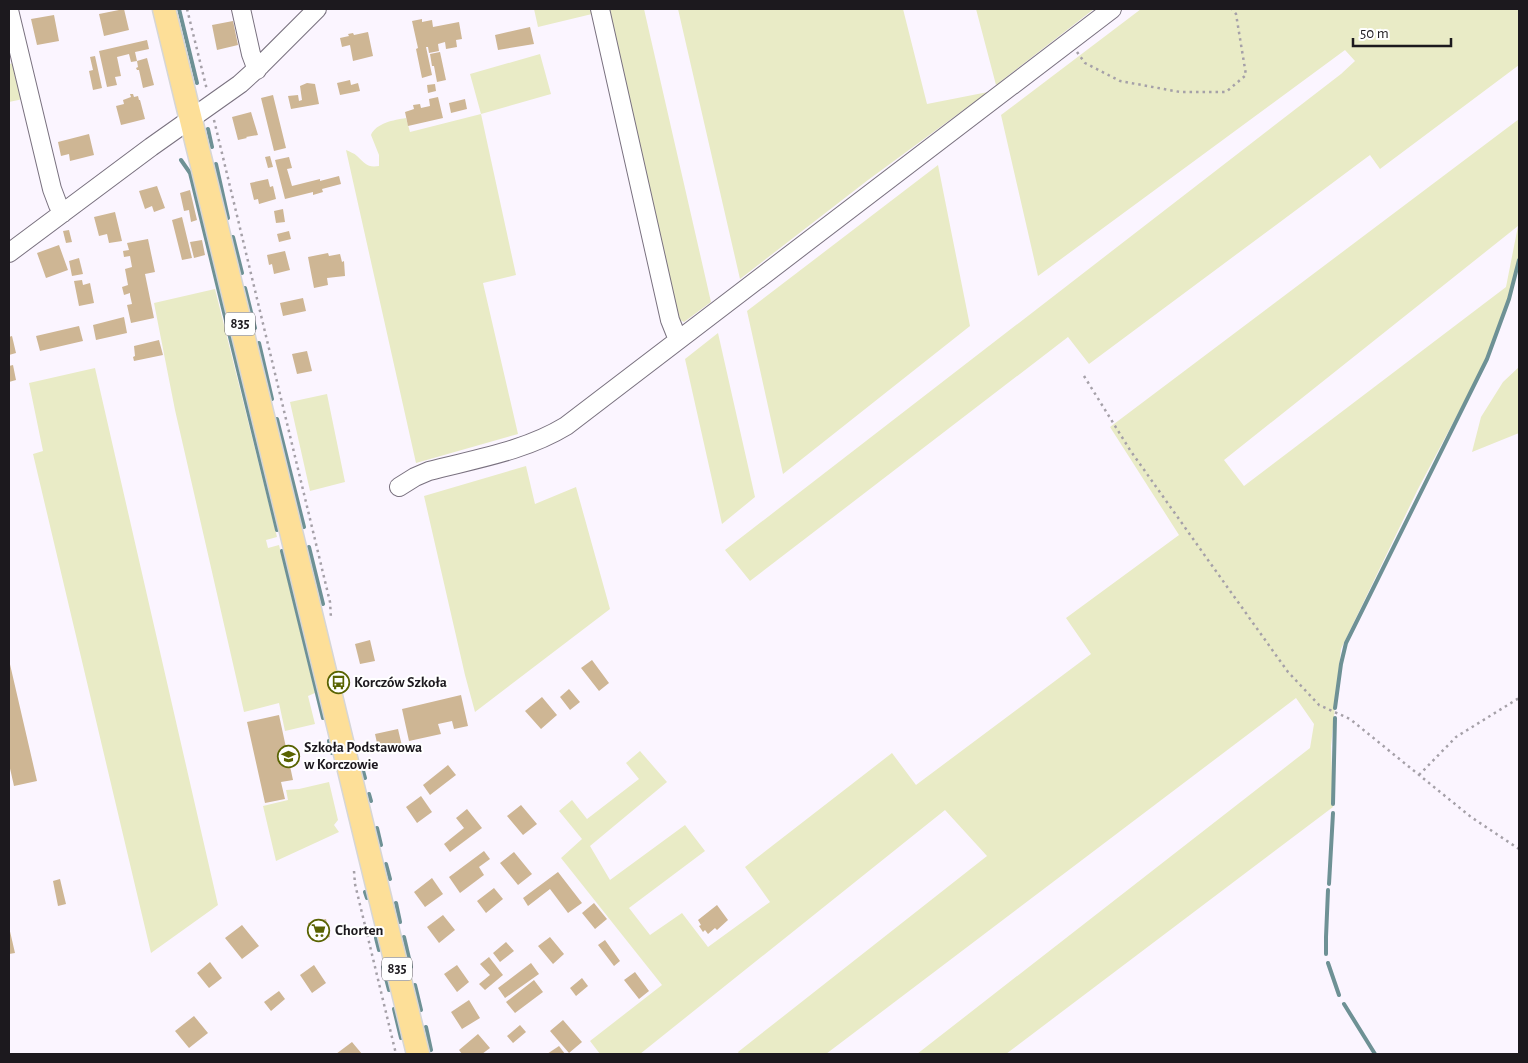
<svg xmlns="http://www.w3.org/2000/svg" width="1528" height="1063" font-family="'Alegreya Sans',sans-serif">
  <rect width="100%" height="100%" fill="#fbf5ff"/>
  <path fill="#e9ebc6" fill-rule="evenodd" d="M534,9h57l1,5 -54,13z
    M607,9h37l67,293 -27,20 -8,-4z
    M678,9h225l24,95 61,-12 -120,88 -128,99z
    M976,9h118l-98,76z
    M1141,9h378v56l-139,104 -10,-14 -281,209 -21,-27 -318,244 -25,-31 616,-476 14,-13 -10,-11 -307,226 -37,-161z
    M540,54l11,40 -70,20 35,161 -33,8 35,151 -102,29 -70,-313c4,2 8,3 11,6 8,7 10,12 22,10v-11l-8,-20c5,-12 23,-15 35,-17l4,14 71,-18 -11,-40z
    M14,63l9,36 -14,3v-38z
    M1519,119v135l-6,30 -28,78 -67,127 -77,160 -10,97 2,61 -327,247h-89l393,-306 4,-24 -18,-26 -470,356h-87l-1,-2 249,-196 -42,-46 -305,244h-40l-10,-13 72,-56 -101,-127 21,-19 -23,-28 13,-11 15,19 52,-40 -13,-16 14,-12 27,31 -77,64 20,34 75,-55 20,26 -76,57 21,27 32,-22 26,34 62,-45 -25,-35 147,-114 24,32 175,-131 -25,-36 113,-83 -69,-108zM1518,226l-12,61 -262,199 -20,-26z
    M938,165l32,161 -187,148 -36,-163z
    M215,289l62,248 -11,3 2,8 11,-3 36,148 -7,3 7,28 -30,7 -6,-28 -35,9 -69,-302 -21,-107z
    M718,333l37,164 -33,27 -37,-165z
    M1519,367v66l-47,19 9,-35 22,-35z
    M95,368l123,537 -67,48 -118,-499 10,-3 -14,-68z
    M327,394l18,88 -35,9 -20,-89z
    M526,466l9,38 41,-17 34,122 -135,103 -10,-37 -41,-179z
    M329,782l9,38 -4,5 5,7 -63,29 -13,-55 25,-6 -2,-10 13,-1z"/>
  <g fill="none" stroke-linecap="round" stroke-linejoin="round">
    <path stroke="#6e9195" stroke-width="4" d="M179,9l18,74
      M208,129l4,18
      M181,160l9,13 2,8 85,349
      M216,164l12,54
      M233,237l9,36
      M245,288l10,40
      M259,343l13,56
      M277,419l27,108
      M309,547l14,57
      M282,551l41,167
      M1335,708l6,-44 5,-21 141,-284 22,-60 10,-39
      M329,741l3,12
      M362,767l3,11
      M369,794l2,7
      M1333,804l2,-86
      M377,828l4,17
      M386,864l4,15
      M1329,884l4,-71
      M365,892l2,6
      M396,903l4,19
      M404,937l7,30
      M376,938l3,12
      M1326,954v-17l2,-47
      M1328,963l11,32
      M383,967l6,23
      M415,985l6,25
      M1344,1004l31,50
      M394,1009l7,29
      M426,1027l5,23"/>
  </g>
  <path fill="#ceb694" d="M124,9l5,21 -25,6 -5,-22z
    M54,15l5,26 -22,4 -6,-26z
    M422,19v3l10,-2 1,7 26,-5 3,17 -6,1 1,7 -11,2 -1,-7 -7,2 1,7 -10,2 -1,-6h-2l6,28 -10,3 -6,-29 2,-1 -6,-27z
    M233,21l5,24 -21,5 -5,-25z
    M530,27l4,17 -36,6 -3,-15z
    M368,32l5,24 -20,5 -3,-16 -8,2 -2,-9 9,-2 -1,-2 5,-1 1,2z
    M147,40l2,9 -14,3 2,9 -6,1 -2,-8 -12,3 4,19 -6,1 2,8 -10,2 -8,-36z
    M440,52l6,28 -9,2 -3,-16h-2l-2,-12z
    M95,56l7,32 -9,2 -4,-19 4,-1 -3,-13z
    M147,58l7,27 -11,3 -4,-18h-2l-1,-2 2,-1 -1,-6z
    M350,80l1,5 7,-2 2,8 -20,4 -3,-12z
    M307,83l8,1 4,20 -28,5 -3,-13 10,-1 1,6 3,-1 -2,-14z
    M435,84l1,7 -8,2 -1,-8z
    M130,94h3l1,3 4,-1 1,4h1l5,19 -24,6 -5,-19 8,-2 -1,-4 8,-3z
    M273,95l13,53 -12,3 -13,-53z
    M438,97l5,21 -35,8 -3,-14 9,-3 -1,-4 7,-1 1,4 9,-2 -1,-7z
    M465,99l2,10 -16,4 -2,-10z
    M251,112l7,23 -12,2 1,1 -9,2 -6,-23z
    M89,134l5,21 -24,6 -1,-7 -8,2 -3,-14z
    M270,156l3,11 -5,1 -3,-11z
    M289,157l3,11 -5,1 5,17 28,-7v2l19,-5 2,8 -19,5 1,3 -10,3v-3l-28,7 -10,-39z
    M268,179l2,8 3,-1 3,13 -17,5 -1,-5 -4,1 -4,-17z
    M157,186l8,22 -11,4 -2,-6 -7,3 -6,-18z
    M190,190l7,30 -6,2 -2,-12 -5,1 -4,-18z
    M283,209l2,13 -9,1 -2,-12z
    M115,212l7,29 -13,2 -2,-9 -8,2 -5,-19z
    M182,217l10,41 -10,2 -10,-40z
    M69,230l3,12 -6,1 -3,-12z
    M289,231l2,8 -12,3 -2,-8z
    M148,239l7,33 -10,2 9,44 -23,5 -4,-18 5,-1 -2,-9v-2l-6,2 -2,-8 6,-2 -3,-16 7,-2 -2,-11 -6,1 -1,-6 6,-1 -2,-7z
    M202,240l3,15 -11,3 -4,-16z
    M59,245l9,25 -22,8 -9,-25z
    M285,251l5,19 -16,4 -2,-10 -3,1 -2,-10z
    M328,253l1,3 11,-2 2,8 2,-1 1,15 -18,2 1,7 -14,3 -6,-31z
    M79,258l4,16 -11,2 -3,-15z
    M82,280l1,5 7,-2 4,20 -15,3 -5,-25z
    M303,298l3,13 -23,5 -3,-13z
    M124,317l3,16 -31,7 -3,-15z
    M79,326l4,15 -43,10 -4,-15z
    M12,336l4,17 -7,2v-18z
    M159,340l4,15 -29,6 -1,-4 2,-1 -1,-10z
    M307,351l5,20 -15,3 -5,-20z
    M13,365l3,15 -7,2v-16z
    M370,640l5,21 -15,3 -5,-20z
    M9,660l28,121 -23,5 -5,-22z
    M592,660l17,23 -10,8 -18,-23z
    M569,689l11,13 -10,8 -10,-13z
    M461,695l7,31 -14,3 -2,-8 -14,3 3,10 -32,7 -7,-32z
    M542,697l15,18 -16,14 -16,-18z
    M279,715l14,65 -12,2 4,17 -20,4 -18,-81z
    M398,729l4,17 -23,6 -4,-18z
    M448,765l8,10 -26,20 -7,-10z
    M421,796l11,16 -15,11 -11,-16z
    M521,805l16,19 -14,11 -16,-19z
    M467,809l15,19 -32,24 -6,-8 20,-16 -8,-10z
    M484,851l6,8 -11,8 5,8 -24,18 -11,-16z
    M514,852l18,22 -14,11 -18,-22z
    M558,872l24,31 -14,10 -18,-24 -22,17 -5,-8z
    M432,878l11,16 -18,13 -11,-15z
    M60,879l6,25 -8,2 -5,-25z
    M494,888l9,11 -17,14 -9,-12z
    M594,903l13,16 -12,10 -13,-16z
    M717,905l11,15 -11,10 -2,-2 -7,6 -3,-4 -2,2 -4,-6 2,-1 -3,-5z
    M443,915l12,15 -16,13 -12,-16z
    M326,919l4,18 -18,4 -4,-18z
    M242,925l17,21 -17,13 -17,-21z
    M9,927l6,26 -6,1z
    M550,937l14,17 -11,10 -15,-18z
    M605,940l15,21 -6,5 -16,-21z
    M506,942l8,9 -14,11 -7,-9z
    M489,957l14,18 -18,15 -6,-6 11,-9 -10,-11z
    M210,962l12,16 -13,10 -12,-15z
    M531,963l8,11 -34,24 -7,-10z
    M314,965l12,18 -14,10 -12,-18z
    M457,965l12,17 -12,10 -13,-18z
    M635,972l14,19 -10,8 -15,-19z
    M582,978l6,8 -12,10 -6,-8z
    M534,980l9,12 -28,21 -9,-11z
    M279,991l6,8 -14,12 -7,-9z
    M469,1000l11,18 -18,11 -11,-17z
    M194,1016l14,17 -19,15 -14,-17z
    M563,1020l19,22 -13,11 -19,-22z
    M520,1025l6,7 -13,11 -6,-7z
    M478,1034l12,14 -8,6h-20l-3,-4z
    M352,1042l10,12h-26z
    M559,1046l6,8h-18z"/>
  <g fill="none" stroke-linecap="round" stroke-linejoin="round">
    <defs>
      <path id="minor" d="M241,9l10,45 6,16
        M600,9l70,311 8,20
        M9,10l43,179 6,16 5,8
        M9,253l142,-106 89,-63 21,-19 56,-56
        M399,487l16,-10 14,-6c46,-12 96,-20 137,-45l546,-417"/>
      <path id="major" d="M164,9l254,1045"/>
    </defs>
    <use href="#minor" stroke="#79717f" stroke-width="20"/>
    <use href="#major" stroke="#d6d6d6" stroke-width="25"/>
    <path stroke="#a5a0a8" stroke-width="2.5" stroke-dasharray="2.5 4" stroke-linecap="butt" d="M187,9l20,81
      M1077,52l8,11 35,18 60,11h46l20,-17 -10,-61 -4,-5
      M214,120l116,482 1,16
      M1084,376l46,74 83,117 75,105 31,33 31,14 121,98 48,32
      M1419,775l37,-38 63,-39
      M354,871l1,13 41,170"/>
    <use href="#minor" stroke="#fff" stroke-width="18"/>
    <use href="#major" stroke="#fddf98" stroke-width="22"/>
  </g>
  <defs>
    <symbol id="bus-ring" viewBox="-11 -11 22 22"><circle r="9.5" fill="#fff" stroke="#596302" stroke-width="1.5"/><path d="M-5-6H5V4H4V6H2V4H-2V6H-4V4H-5ZM-3.5-4V0h7V-4ZM-3.5 1.2v1.5H-2V1.2ZM2 1.2v1.5H3.5V1.2Z" fill="#596302"/></symbol>
    <symbol id="school-ring" viewBox="-11 -11 22 22"><circle r="9.5" fill="#fff" stroke="#596302" stroke-width="1.5"/><path d="M0-5L7-2L0 1L-7-2ZM-4 1L0 2.5L4 1V4Q0 6-4 4Z" fill="#596302"/></symbol>
    <symbol id="supermarket-ring" viewBox="-11 -11 22 22"><circle r="9.5" fill="#fff" stroke="#596302" stroke-width="1.5"/><path d="M-6-5.5h2.5l.6 2H6L4.5 2H-2.5L-4.4-4H-6ZM-1.5 3.2a1.3 1.3 0 1 0 .1 0ZM3 3.2a1.3 1.3 0 1 0 .1 0Z" fill="#596302"/></symbol>
  </defs>
  <g fill-rule="evenodd">
    <use href="#bus-ring" x="326" y="670" width="25" height="25"/>
    <use href="#school-ring" x="276" y="744" width="25" height="25"/>
    <use href="#supermarket-ring" x="306" y="918" width="25" height="25"/>
  </g>
  <g text-anchor="middle" dominant-baseline="central" stroke-width="4" stroke-linejoin="round" paint-order="stroke">
    <g fill="#fff" stroke="#605e62" stroke-width="1">
      <rect x="225" y="312.5" width="30" height="23" rx="4"/>
      <rect x="382" y="957.5" width="30" height="23" rx="4"/>
    </g>
    <g font-size="14" font-weight="bold" fill="#1c191e">
      <text x="240" y="324">835</text>
      <text x="397" y="969">835</text>
    </g>
    <g font-size="15" font-weight="bold" fill="#1c191e" stroke="#fff" text-anchor="start">
      <text x="354" y="682">Korczów Szkoła</text>
      <text x="304" y="747">Szkoła Podstawowa<tspan x="304" dy="17">w Korczowie</tspan></text>
      <text x="335" y="930">Chorten</text>
    </g>
  </g>
  <rect width="1528" height="1063" fill="none" stroke="#1c191e" stroke-width="20"/>
  <path d="M1353 38v8h98v-8" fill="none" stroke="#1c191e" stroke-width="2.5"/>
  <text x="1360" y="38" font-size="15" fill="#1c191e" stroke="#ffffff" stroke-width="4" paint-order="stroke">50 m</text>
</svg>
